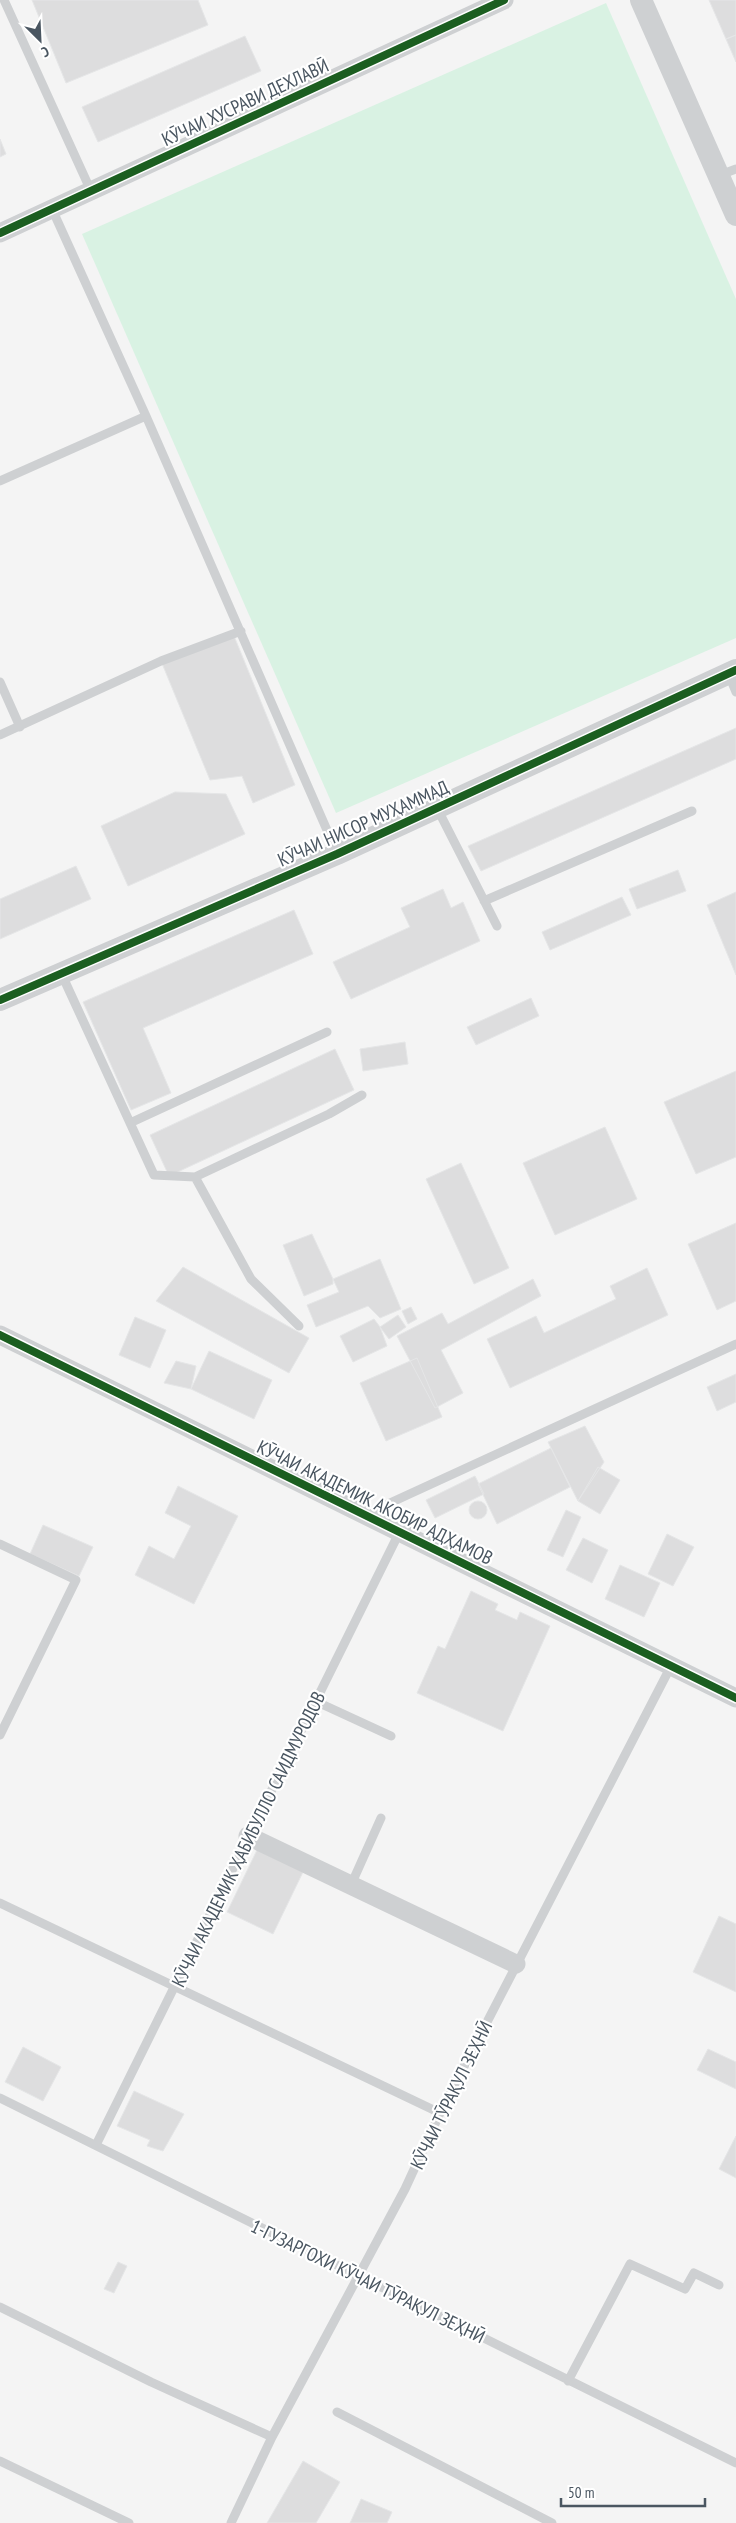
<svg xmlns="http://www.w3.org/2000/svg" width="736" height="2523" font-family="'PT Sans Narrow',sans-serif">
  <rect width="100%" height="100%" fill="#f4f4f4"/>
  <path fill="#d9f2e3" d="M606,3l130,296v339l-400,175 -254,-579z"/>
  <path fill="#ddddde" stroke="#e5e6e7" d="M32,0h166l10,25 -142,58z
    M709,0h27v35l-10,4z
    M736,35v27l-10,-23z
    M245,36l16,35 -163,71 -16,-35z
    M0,139l6,15 -6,3z
    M232,631l63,154 -42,18 -11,-27 -32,4 -49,-119z
    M736,728v31l-255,112 -13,-25z
    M175,792l51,2 19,40 -117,52 -27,-60z
    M76,866l15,33 -91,40v-40z
    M678,870l8,21 -49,18 -8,-20z
    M443,889l8,19 12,-6 17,39 -129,58 -18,-37 77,-35 -9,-19z
    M736,892v83l-29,-70z
    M622,897l9,18 -81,35 -8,-18z
    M294,910l19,44 -170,74 28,65 -40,17 -48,-108z
    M531,998l8,18 -63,29 -9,-18z
    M405,1042l3,22 -45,7 -3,-22z
    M335,1049l19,41 -185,86 -19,-41z
    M736,1071v86l-40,17 -32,-72z
    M605,1127l32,72 -82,36 -32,-72z
    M461,1163l48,105 -35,16 -48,-105z
    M736,1223v78l-19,9 -29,-66z
    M312,1234l21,45v5l-29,12 -21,-51z
    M380,1259l21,50 -21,9 -12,-12 -52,21 -9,-22 32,-13 -6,-13z
    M183,1267l126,71 -20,35 -133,-72z
    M647,1268l21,47 -158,73 -23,-49 49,-23 8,17 72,-34 -6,-13z
    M533,1279l8,17 -100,54 22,43 -28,15 -38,-72 45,-23 6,11z
    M411,1307l6,12 -9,5 -6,-13z
    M398,1315l8,12 -17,12 -9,-12z
    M135,1317l31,13 -16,38 -31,-13z
    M374,1319l6,8 7,19 -34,16 -13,-26z
    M209,1351l63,29 -18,39 -63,-30z
    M417,1358l25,59 -56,24 -26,-58z
    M176,1361l20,5 -5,23 -27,-6z
    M736,1374v28l-19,9 -10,-24z
    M585,1426l19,36 -26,39 -30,-59z
    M551,1448l19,39 -73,37 -19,-40z
    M598,1467l22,13 -20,34 -22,-13z
    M475,1476l9,18 -49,24 -9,-18z
    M178,1486l60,30 -44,88 -59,-29 14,-29 25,13 17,-33 -26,-13z
    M469 1510a9 9 0 1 1 18 0a9 9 0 1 1-18 0Z
    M566,1510l15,7 -18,40 -16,-7z
    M43,1525l50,22 -14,29 -49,-22z
    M667,1534l27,13 -21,39 -25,-12z
    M583,1538l25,12 -16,33 -26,-13z
    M620,1565l40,18 -16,34 -39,-18z
    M471,1591l27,13 -3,6 22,10 3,-8 30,14 -47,105 -86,-38 21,-47 7,3z
    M257,1850l46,22 -30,62 -46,-22z
    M719,1916l17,8v68l-43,-20z
    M23,2047l38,20 -18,34 -38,-19z
    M708,2049l28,13v27l-39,-19z
    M134,2091l50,23 -21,37 -16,-5 3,-6 -33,-14z
    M736,2136v42l-17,-9z
    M118,2262l9,4 -13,27 -10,-4z
    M303,2461l37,21 -24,41h-49z
    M361,2499l31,13 -5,11h-37z"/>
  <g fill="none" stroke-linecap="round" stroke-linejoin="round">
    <path stroke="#ced0d2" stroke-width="9" d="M4,0l87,191
      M720,175l16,-6
      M52,209l94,207 191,437
      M0,481l146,-65
      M728,673l8,19
      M0,682l20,45
      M0,735l161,-74 80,-30
      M437,808l60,118
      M484,901l208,-90
      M62,975l92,200 41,2 134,-63 33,-19
      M130,1123l197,-91
      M195,1177l56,102 48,47
      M366,1514l370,-170
      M0,1544l76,36 -76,155
      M315,1701l76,35
      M351,1885l30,-67
      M0,1903l440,210
      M0,2098l736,365
      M96,2145l303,-612
      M0,2307l151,75 121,55
      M568,2381l62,-117 55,25 9,-16 25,12
      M337,2412l215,111
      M0,2461l129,62
      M231,2523l41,-86 133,-248 35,-76 231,-447"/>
    <path stroke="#ced0d2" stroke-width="19" d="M0,233l504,-233
      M0,1335l736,363
      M248,1836l268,128"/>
    <path stroke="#ced0d2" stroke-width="22" d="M641,0l95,215
      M0,1000l337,-146 399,-184"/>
    <defs>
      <path id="cycleway" d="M0,233l504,-233
        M0,1000l337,-146 399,-184
        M0,1335l736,363"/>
    </defs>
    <use href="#cycleway" stroke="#fff" stroke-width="11"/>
    <use href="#cycleway" stroke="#1b5e20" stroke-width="8"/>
  </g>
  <g text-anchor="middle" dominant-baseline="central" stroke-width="4.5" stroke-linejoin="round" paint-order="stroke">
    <g font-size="19" fill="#4a5661" stroke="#fff">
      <text transform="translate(245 102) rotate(-25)">КӮЧАИ ХУСРАВИ ДЕХЛАВӢ</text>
      <text transform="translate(363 823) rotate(-24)">КӮЧАИ НИСОР МУҲАММАД</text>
      <text transform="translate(375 1502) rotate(26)">КӮЧАИ АКАДЕМИК АКОБИР АДҲАМОВ</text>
      <text transform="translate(248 1839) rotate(-64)">КӮЧАИ АКАДЕМИК ҲАБИБУЛЛО САИДМУРОДОВ</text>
      <text transform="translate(451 2095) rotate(-64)">КӮЧАИ ТӮРАҚУЛ ЗЕҲНӢ</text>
      <text transform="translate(368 2281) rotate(26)">1-ГУЗАРГОХИ КӮЧАИ ТӮРАҚУЛ ЗЕҲНӢ</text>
    </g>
  </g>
  <g transform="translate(40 40) rotate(156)" stroke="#ffffff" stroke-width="4" paint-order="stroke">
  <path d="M0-4L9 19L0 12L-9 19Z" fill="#4a5661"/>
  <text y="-8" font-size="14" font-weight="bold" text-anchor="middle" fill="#4a5661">С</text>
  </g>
  <path d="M561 2498v8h144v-8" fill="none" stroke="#4a5661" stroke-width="2.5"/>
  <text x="568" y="2498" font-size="15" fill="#4a5661" stroke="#ffffff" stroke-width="4" paint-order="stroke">50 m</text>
</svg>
